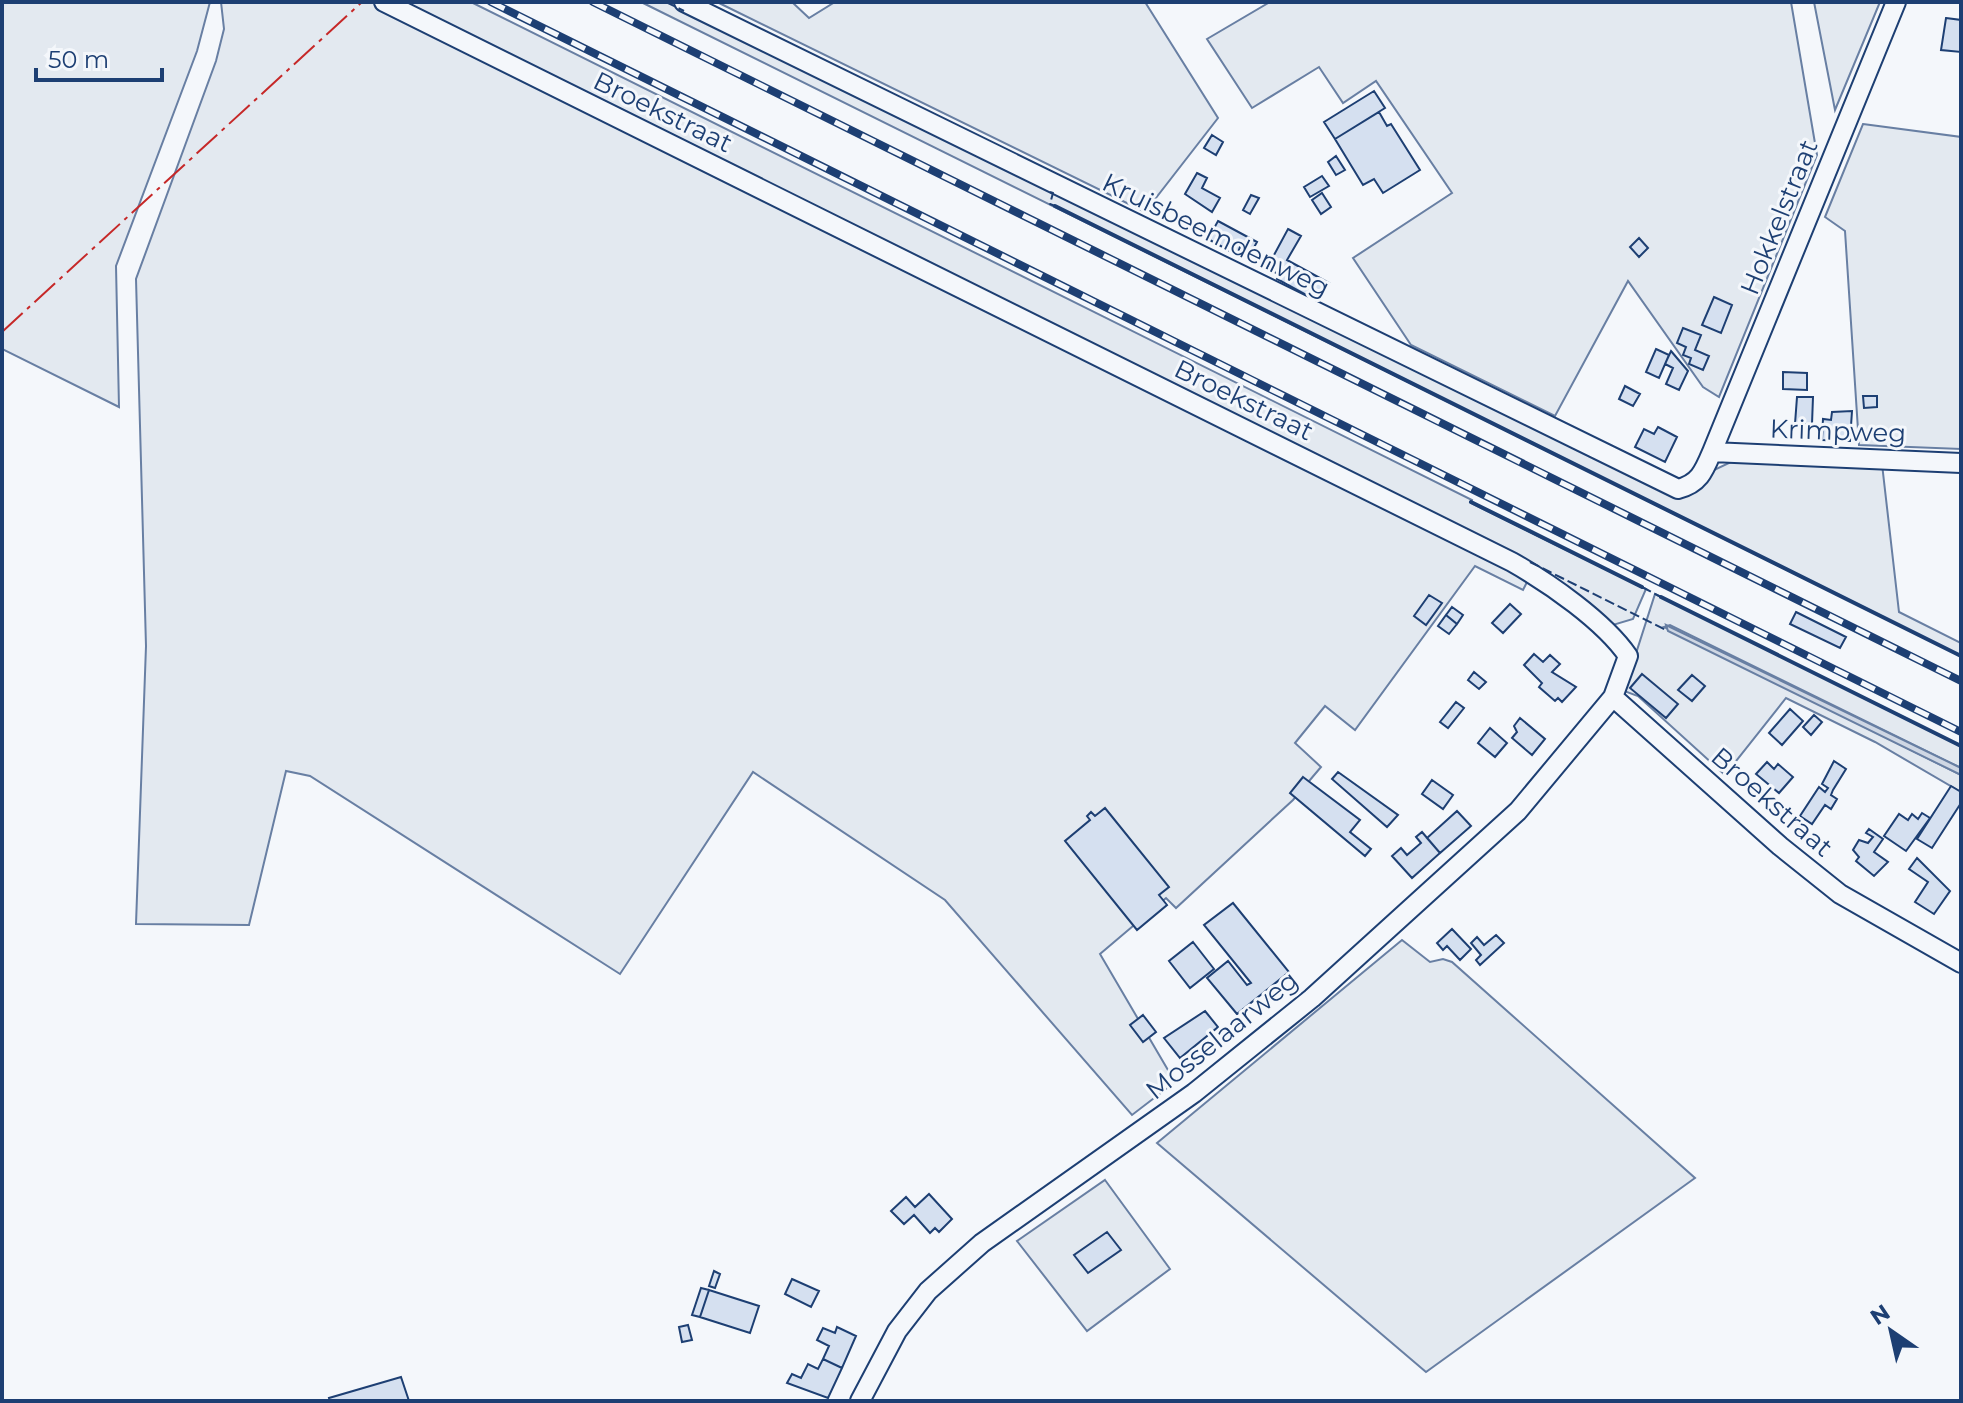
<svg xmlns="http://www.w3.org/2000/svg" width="1963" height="1403" font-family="Montserrat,sans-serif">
  <rect width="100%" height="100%" fill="#f4f7fb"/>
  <path fill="#e3e9f0" stroke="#687fa3" stroke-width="2" d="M2,2h208l-13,49 -81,215 3,141 -117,-58z
    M221,2h155l1115,554 37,24 -5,10 -48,-24 -120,164 -30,-24 -30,37 26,24 -28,33 -117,108 -10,-10 -66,56 75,128 -43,33 -187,-215 -192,-128 -133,202 -310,-198 -24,-5 -37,154 -113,-1 10,-278 -10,-367 80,-218 8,-32z
    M393,2h78l1001,498 -1,3 175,86 -13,30 -20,6 -17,-14z
    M641,2h33l994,490 65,-31 149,3 17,148 62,31v13z
    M717,2h75l17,16 26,-16h310l73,116 -73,94z
    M1270,2h521l26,153 -98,242 -16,-10 -75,-106 -73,135 -144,-71 -58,-87 99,-65 -76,-112 -33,22 -24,-36 -67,41 -45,-69z
    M1814,2h66l-45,108z
    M1863,124l98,13v312l-102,-4 -14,-214 -20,-14z
    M1655,594l306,152v22l-291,-143 -6,2 297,148v17l-86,-50 -89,-44 -61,77 -87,-79 -14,-5z
    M1402,940l28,22 13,-3 9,3 243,216 -269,194 -269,-229z
    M1105,1180l65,89 -83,62 -70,-90z"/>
  <path fill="#cfd7e4" stroke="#687fa3" stroke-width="2" d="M1666,625l295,143v7l-293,-144z"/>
  <path fill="#d5e0f0" stroke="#1d3f73" stroke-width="2" d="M1946,18l15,2v32l-20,-2z
    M1374,91l11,17 -50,31 -11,-17z
    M1379,112l8,14 4,-2 29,46 -37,23 -9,-14 -11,6 -28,-46z
    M1212,135l11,7 -7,13 -12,-7z
    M1336,156l9,14 -9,5 -8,-13z
    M1197,173l10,5 -5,10 18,10 -8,14 -27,-18z
    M1322,176l7,10 -19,11 -6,-10z
    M1322,193l9,14 -10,7 -9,-14z
    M1251,195l8,3 -9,16 -7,-4z
    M1218,221l39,21 -6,11 -11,-6 -3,8 -29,-16z
    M1288,229l13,7 -14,24 42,23 -10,19 -42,-23 3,-4 -13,-7z
    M1639,238l9,10 -9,9 -9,-10z
    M1714,297l18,8 -11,28 -19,-8z
    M1683,328l18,7 -6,15 14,6 -6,14 -14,-6 2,-6 -8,-3 3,-8 -9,-4z
    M1656,349l13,6 -10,23 -13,-6z
    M1671,351l17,20 -9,19 -13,-6 7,-16 -8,-4z
    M1783,372l24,1v17l-24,-1z
    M1625,386l15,8 -7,12 -14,-7z
    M1863,396h14v11l-13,1z
    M1797,397h16l-1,27h-17z
    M1852,411l-2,30 -28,-1 1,-21 8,1 1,-8z
    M1658,427l19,10 -12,25 -30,-15 9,-18 10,5z
    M1429,595l13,8 -16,22 -12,-9z
    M1510,604l11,10 -18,19 -11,-10z
    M1452,607l11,8 -6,9 -11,-9z
    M1796,612l50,25 -6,11 -50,-24z
    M1446,615l11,9 -8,10 -11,-8z
    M1534,654l9,8 7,-7 10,9 -8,8 24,15 -14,15 -4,-4 -3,3 -16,-14 3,-4 -18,-18z
    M1474,672l12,10 -7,7 -11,-9z
    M1642,674l36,30 -12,14 -36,-30z
    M1692,675l13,11 -13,15 -14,-11z
    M1456,702l8,6 -16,20 -8,-6z
    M1790,709l13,12 -21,24 -13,-12z
    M1814,715l8,7 -11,13 -8,-8z
    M1520,718l25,21 -13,16 -20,-17 5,-6 -3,-6z
    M1490,728l17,15 -12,14 -17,-14z
    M1834,761l12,8 -13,21 -2,5 6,4 -6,10 -6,-4 -13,19 -12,-8 19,-29 6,5 3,-4 -6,-4z
    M1767,762l7,7 4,-5 15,13 -14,16 -23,-19z
    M1338,772l60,43 -11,12 -55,-48z
    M1303,777l57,43 -10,12 21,17 -6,7 -75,-63z
    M1432,780l21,15 -10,14 -21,-15z
    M1951,786l10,6v11l-29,45 -15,-9z
    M1105,808l64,79 -10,8 8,10 -30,25 -72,-89 25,-21 -3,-4 4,-4 4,4z
    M1457,811l14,15 -31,27 -13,-15z
    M1922,813l8,5 -24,33 -22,-15 15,-22 9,6 4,-6 6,5z
    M1869,829l14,10 -9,13 14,10 -14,14 -18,-15 3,-4 -6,-7 6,-10 9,3 5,-6 -7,-4z
    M1422,832l18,21 -28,25 -20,-22 9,-8 6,7 14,-12 -5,-6z
    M1917,858l33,33 -16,23 -19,-12 13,-20 -19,-13z
    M1233,903l56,69 -52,42 -30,-36 21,-17 19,24 4,-2 -47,-58z
    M1452,929l19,20 -11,11 -13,-14 -4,4 -6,-7z
    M1496,935l8,8 -24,22 -4,-5 5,-5 -10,-12 6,-6 7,8z
    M1193,942l21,27 -24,19 -21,-27z
    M1205,1011l13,16 -38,31 -16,-20z
    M1143,1015l13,17 -13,10 -13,-17z
    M929,1194l23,25 -13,13 -4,-4 -5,5 -16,-18 -10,9 -13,-13 15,-14 9,10z
    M1107,1232l14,18 -33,23 -14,-18z
    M714,1271l6,3 -5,14 -6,-2z
    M792,1279l27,12 -8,16 -26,-13z
    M701,1288l8,2 -9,27 -8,-2z
    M709,1290l50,16 -9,27 -50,-16z
    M688,1325l4,15 -10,2 -3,-15z
    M837,1327l19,9 -14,32 -19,-9 6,-13 -12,-6 6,-12 12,5z
    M823,1359l19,9 -14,30 -41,-15 5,-9 9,4 7,-14 10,5z
    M401,1377l8,24h-79l-1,-3z"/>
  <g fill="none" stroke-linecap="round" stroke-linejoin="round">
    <defs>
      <path id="minor" d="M384,2l1128,560c37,21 92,59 116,94l-15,41 -95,114 -206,187 -118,95 -212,150 -54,48 -31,40 -37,70
        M684,2l994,487c21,-5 26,-18 34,-37l184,-450
        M1712,452l249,11
        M1613,697l167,149 60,48 121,69"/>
    </defs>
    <use href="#minor" stroke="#1d3f73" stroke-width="22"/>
    <use href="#minor" stroke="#f4f7fb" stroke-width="18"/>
    <defs>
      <path id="rail" d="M491,2l1470,730
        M593,2l1368,679"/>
    </defs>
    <use href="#rail" stroke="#1d3f73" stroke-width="8"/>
    <use href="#rail" stroke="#f4f7fb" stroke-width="5" stroke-dasharray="15" stroke-linecap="butt"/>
    <path stroke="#1d3f73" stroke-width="2" stroke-dasharray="10 4" stroke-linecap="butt" d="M666,2l18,9
      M1050,192l3,1 -3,11 5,2
      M1530,562l136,68
      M1642,587l19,10"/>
    <path stroke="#1d3f73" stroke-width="4" d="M1055,206l906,450
      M1471,502l171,85
      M1661,597l300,149"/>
    <path stroke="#c62828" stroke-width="2" stroke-dasharray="28 6 4 6" stroke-linecap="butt" d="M2,332l360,-330"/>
  </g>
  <g text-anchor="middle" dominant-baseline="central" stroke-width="6" stroke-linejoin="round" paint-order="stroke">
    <g font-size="26" fill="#1d3f73" stroke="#f4f7fb">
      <text transform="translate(663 112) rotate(26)">Broekstraat</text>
      <text transform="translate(1779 217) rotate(-68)">Hokkelstraat</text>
      <text transform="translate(1216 235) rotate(26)">Kruisbeemdenweg</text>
      <text transform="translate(1244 400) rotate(26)">Broekstraat</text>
      <text transform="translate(1838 431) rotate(2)">Krimpweg</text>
      <text transform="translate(1772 802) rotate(41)">Broekstraat</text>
      <text transform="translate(1222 1035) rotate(-39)">Mosselaarweg</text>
    </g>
  </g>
  <rect width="1963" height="1403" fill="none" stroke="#1d3f73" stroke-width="8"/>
  <g transform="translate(1891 1331) rotate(326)" stroke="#f4f7fb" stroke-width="6" paint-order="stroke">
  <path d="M0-6L14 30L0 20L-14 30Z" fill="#1d3f73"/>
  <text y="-12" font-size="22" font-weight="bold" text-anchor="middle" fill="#1d3f73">N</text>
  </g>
  <path d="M36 68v12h126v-12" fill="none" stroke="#1d3f73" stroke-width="4"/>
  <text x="48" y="68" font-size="24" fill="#1d3f73" stroke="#f4f7fb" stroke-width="6" paint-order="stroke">50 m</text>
</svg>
